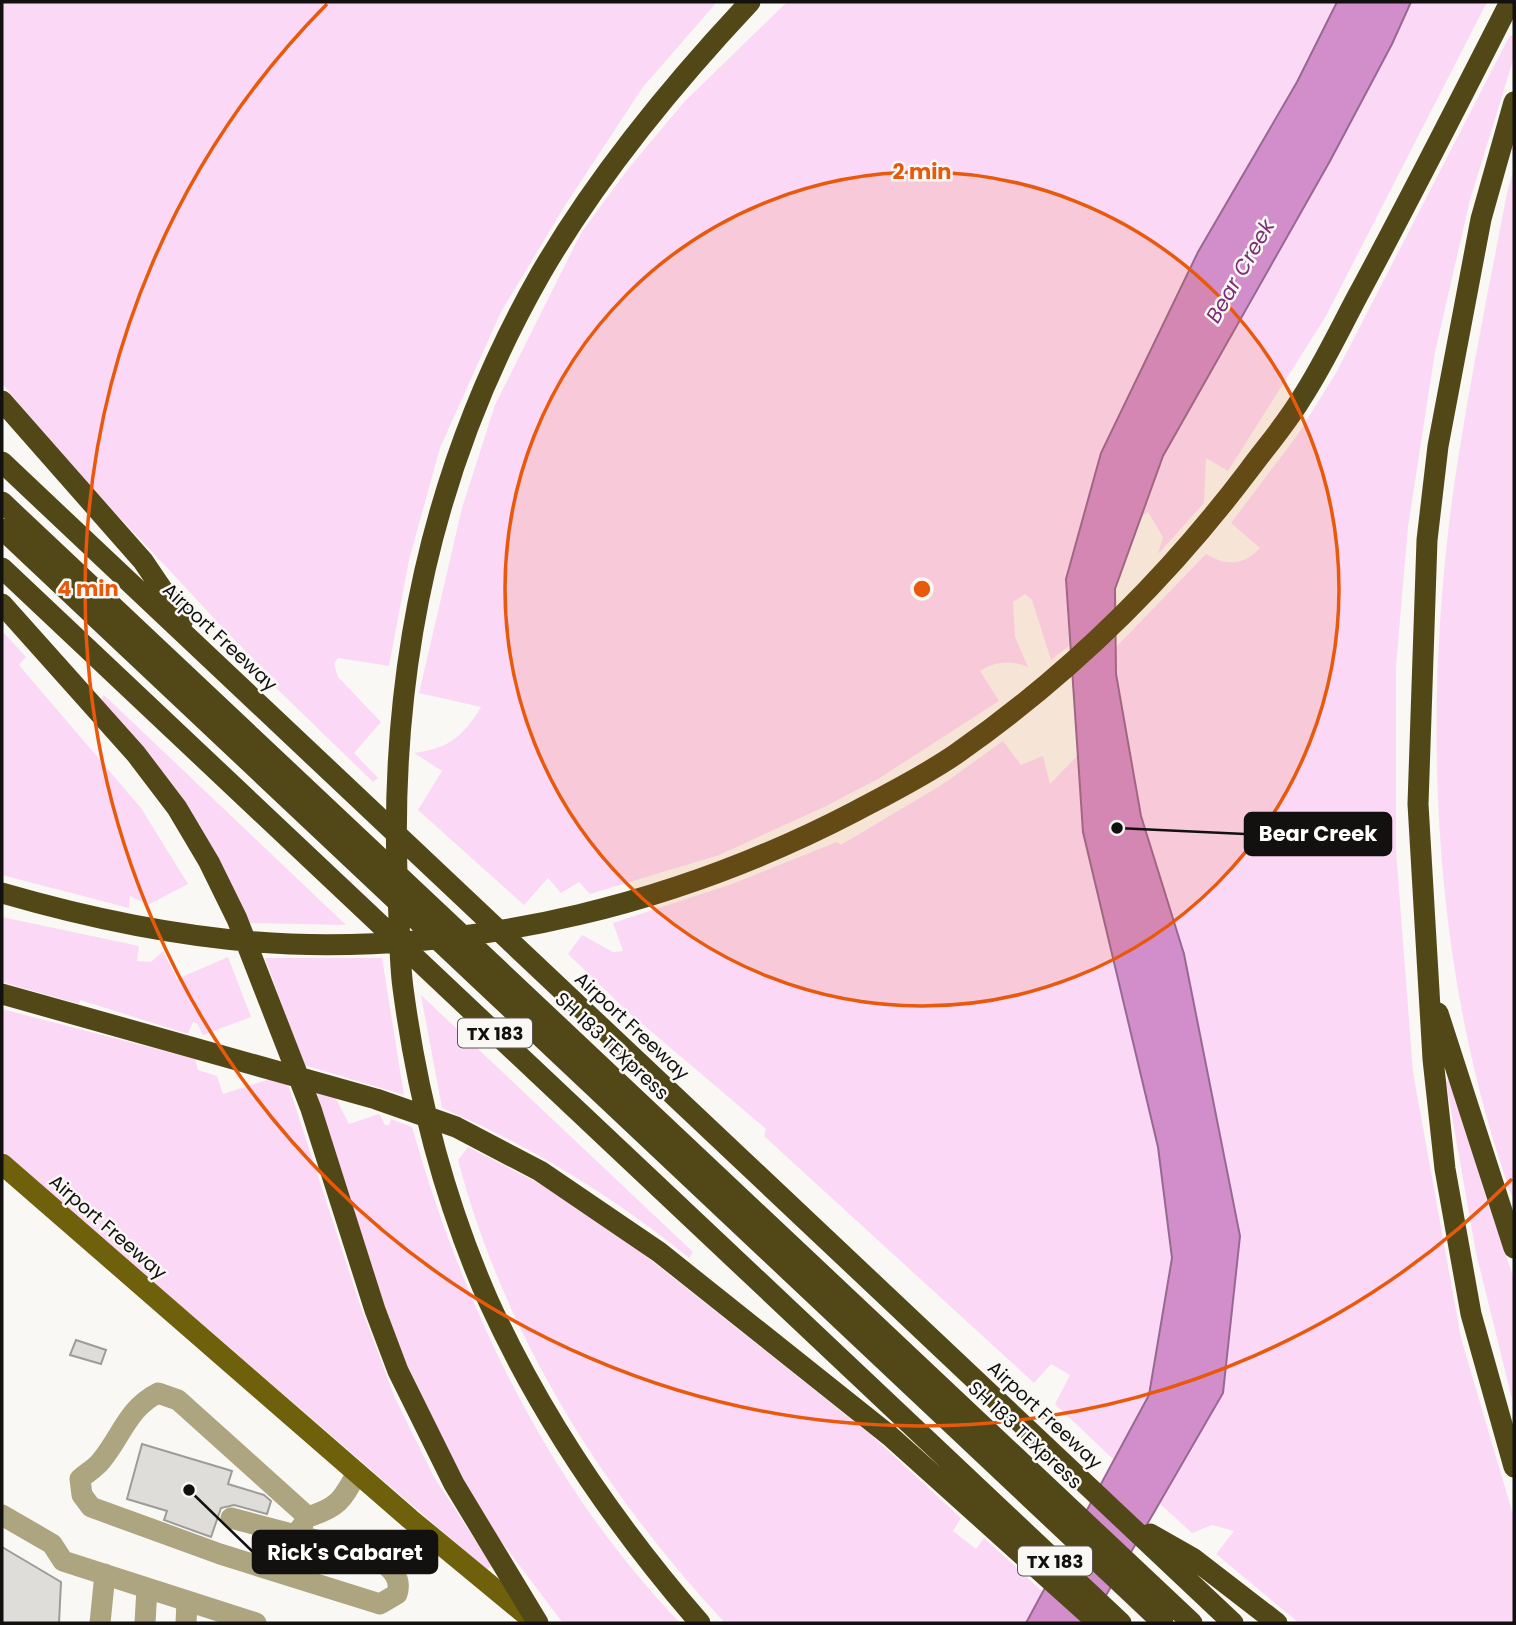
<svg xmlns="http://www.w3.org/2000/svg" width="1516" height="1625" font-family="Poppins,sans-serif">
  <rect width="100%" height="100%" fill="#f9f8f4"/>
  <path fill="#fbd9f6" d="M2,2h715l-74,85 -79,120 -63,105 -61,136 -31,112 -20,106 -51,-8 -4,6 4,13 43,45 -27,31 24,25 -5,4 -99,-96 3,-5c-44,-40 -82,-84 -123,-127 -53,-55 -105,-111 -152,-171z
    M787,2h700l-161,314 -98,155 -22,-13 -2,45 -46,51 5,-17 -15,-25 -78,52 -4,15 3,67 -18,14 -19,-60 -7,-6 -12,8 2,35 13,30c-16,-7 -33,-6 -48,4l19,30 -121,78 -54,28 -105,48 -129,39 -11,-12 -18,11 -13,-15 -24,27 -106,-95 24,-39 -28,-18c36,-5 48,-16 67,-46l-62,-14 43,-185 33,-103 86,-172 47,-64 56,-67z
    M1510,35l4,2v20l-44,143 -35,152 -27,175 -12,139v184l17,222 48,266 53,180v105h-215l-83,-69 18,-23 -22,-6 -20,8 -33,-30 22,-37 -41,-52 -26,46 -59,-56 15,-29 -19,-11 -17,19 -270,-247 2,-7 -139,-118 -59,-57 14,-19 31,17 10,-1 -10,-28 119,-39 105,-42 4,3 102,-61 60,-43 18,24 22,-9 7,28 73,-76 -7,-34v-27l90,-93c20,12 37,12 54,-6l-29,-25 65,-86 40,-64z
    M1514,168v1034c-85,-232 -94,-501 -56,-743 14,-89 32,-178 49,-266z
    M2,631l24,26 -7,8 122,143 47,76 -40,21 -18,-9 -1,12 -127,-33z
    M104,695l242,230 -98,-2 -148,-223z
    M2,917l137,29 -2,15 14,1 12,-11 14,28 51,-22 23,60 -48,18 -6,-12 -4,-1 -5,12 -108,-34 -1,4 -77,-22z
    M265,958h117l22,137 -100,-30z
    M421,995l272,257 -4,6c-77,-62 -156,-111 -247,-150z
    M2,1009l193,50 3,11 19,6 6,18 47,-15 18,5 71,218 36,96 39,79 58,89 -5,4 -485,-419z
    M1451,1078l31,107 32,94v128l-38,-154 -30,-171z
    M312,1090l23,7 14,27 30,-10 6,11h4l2,-6 21,8c52,182 136,358 268,496h-117l-85,-112 -77,-149z
    M468,1147l76,39 54,32 272,216 91,84 -8,13 23,18 8,-11 59,54 -17,31h-301c-122,-131 -221,-288 -267,-463z"/>
  <path fill="#d28eca" stroke="#986892" stroke-width="2" d="M1337,2h74l-19,42 -62,117 -167,295 -48,133 1,85 25,142 43,138 56,282 -17,157 -133,230h-64l123,-228 23,-137 -14,-111 -75,-315 -17,-253 35,-126 97,-201 99,-170z"/>
  <path fill="#deddd9" stroke="#9d9c98" stroke-width="2" d="M76,1340l30,10 -5,14 -31,-9z
    M142,1444l90,27 -4,13 36,11 7,6 -4,13 -33,-9 -13,3 -10,29 -47,-17 3,-9 -40,-12z
    M2,1547l59,35 -2,41h-57z"/>
  <g fill="none" stroke-linecap="round" stroke-linejoin="round">
    <path stroke="#ada580" stroke-width="21" d="M2,1515l50,29 11,17 84,27 -2,35
      M231,1518l64,17 8,-10
      M295,1535c28,8 115,19 102,59l-17,10 -160,-50 -129,-47 -9,-12 -2,-16c6,-6 16,-11 21,-18 21,-25 26,-52 57,-68l20,7 130,117c31,-10 34,-17 49,-44
      M147,1588l109,35
      M100,1623l5,-49
      M186,1623l1,-22"/>
    <path stroke="#6f600b" stroke-width="21" d="M2,1164l408,355 126,104"/>
    <path stroke="#524817" stroke-width="21" d="M1514,102l-33,117 -43,227 -11,94 -9,264 15,255 12,110 26,145 43,153
      M2,401l141,160 40,59
      M2,462l1231,1161
      M2,502l1190,1121
      M2,529l1161,1094
      M2,568l1119,1055
      M2,604l134,150 41,54 32,54 28,57 74,190 64,201 23,61 56,113 84,139
      M2,893c93,27 191,47 288,51 195,7 391,-42 564,-132 34,-18 70,-36 102,-58 113,-79 210,-174 293,-284 17,-23 37,-46 52,-71 21,-32 38,-68 56,-102 53,-98 103,-197 153,-295
      M2,994l374,105 80,28 84,44 119,81 231,184 208,187
      M1438,1013l76,235
      M1150,1534l44,25 83,64
      M700,1623c-85,-98 -158,-204 -212,-323 -43,-98 -71,-206 -85,-312 -4,-30 -3,-61 -5,-90 -11,-222 32,-431 143,-625 57,-98 131,-188 209,-271"/>
  </g>
  <circle cx="922" cy="589" r="417" fill="#e8590c" fill-opacity=".12"/>
  <g fill="none" stroke="#e8590c" stroke-width="3.5">
    <circle cx="922" cy="589" r="417"/>
    <path d="M1512 1179A834 834 0 0 1 327 4"/>
  </g>
  <g text-anchor="middle" dominant-baseline="central" stroke-width="5" stroke-linejoin="round" paint-order="stroke">
    <g fill="#f9f8f4" stroke="#575654" stroke-width="2">
      <rect x="458" y="1018.5" width="74" height="29" rx="5"/>
      <rect x="1018" y="1546.5" width="74" height="29" rx="5"/>
    </g>
    <g font-size="18" font-weight="bold" fill="#121110">
      <text x="495" y="1033">TX 183</text>
      <text x="1055" y="1561">TX 183</text>
    </g>
    <g font-size="19" fill="#121110" stroke="#f9f8f4">
      <text transform="translate(220 637) rotate(43)">Airport Freeway</text>
      <text transform="translate(632 1026) rotate(43)">Airport Freeway</text>
      <text transform="translate(612 1046) rotate(43)">SH 183 TEXpress</text>
      <text transform="translate(108 1227) rotate(41)">Airport Freeway</text>
      <text transform="translate(1045 1415) rotate(43)">Airport Freeway</text>
      <text transform="translate(1025 1435) rotate(43)">SH 183 TEXpress</text>
    </g>
    <g font-size="21" font-style="italic" fill="#7c2c76" stroke="#f9f8f4">
      <text transform="translate(1240 271) rotate(-60)">Bear Creek</text>
    </g>
  </g>
  <circle cx="922" cy="589" r="10" fill="#e8590c" stroke="#f9f8f4" stroke-width="3.5"/>
  <g font-size="21" text-anchor="middle" font-weight="bold" fill="#e8590c" stroke="#f9f8f4" stroke-width="5" stroke-linejoin="round" paint-order="stroke">
    <text x="922" y="179">2 min</text>
    <text x="88" y="596">4 min</text>
  </g>
  <path fill="none" stroke="#121110" stroke-width="2.5" d="M1117 828L1245 834M189 1490L253 1552"/>
  <g fill="#121110" stroke="#f9f8f4" stroke-width="2.5">
    <circle cx="1117" cy="828" r="7"/>
    <circle cx="189" cy="1490" r="7"/>
  </g>
  <g fill="#121110" stroke="#121110" stroke-width="2.5">
    <rect x="1245" y="813" width="146" height="42" rx="7"/>
    <rect x="253" y="1531" width="184" height="42" rx="7"/>
  </g>
  <g font-size="21" text-anchor="middle" font-weight="bold" fill="#fff">
    <text x="1318" y="841">Bear Creek</text>
    <text x="345" y="1560">Rick's Cabaret</text>
  </g>
  <rect width="1516" height="1625" fill="none" stroke="#121110" stroke-width="7"/>
</svg>
